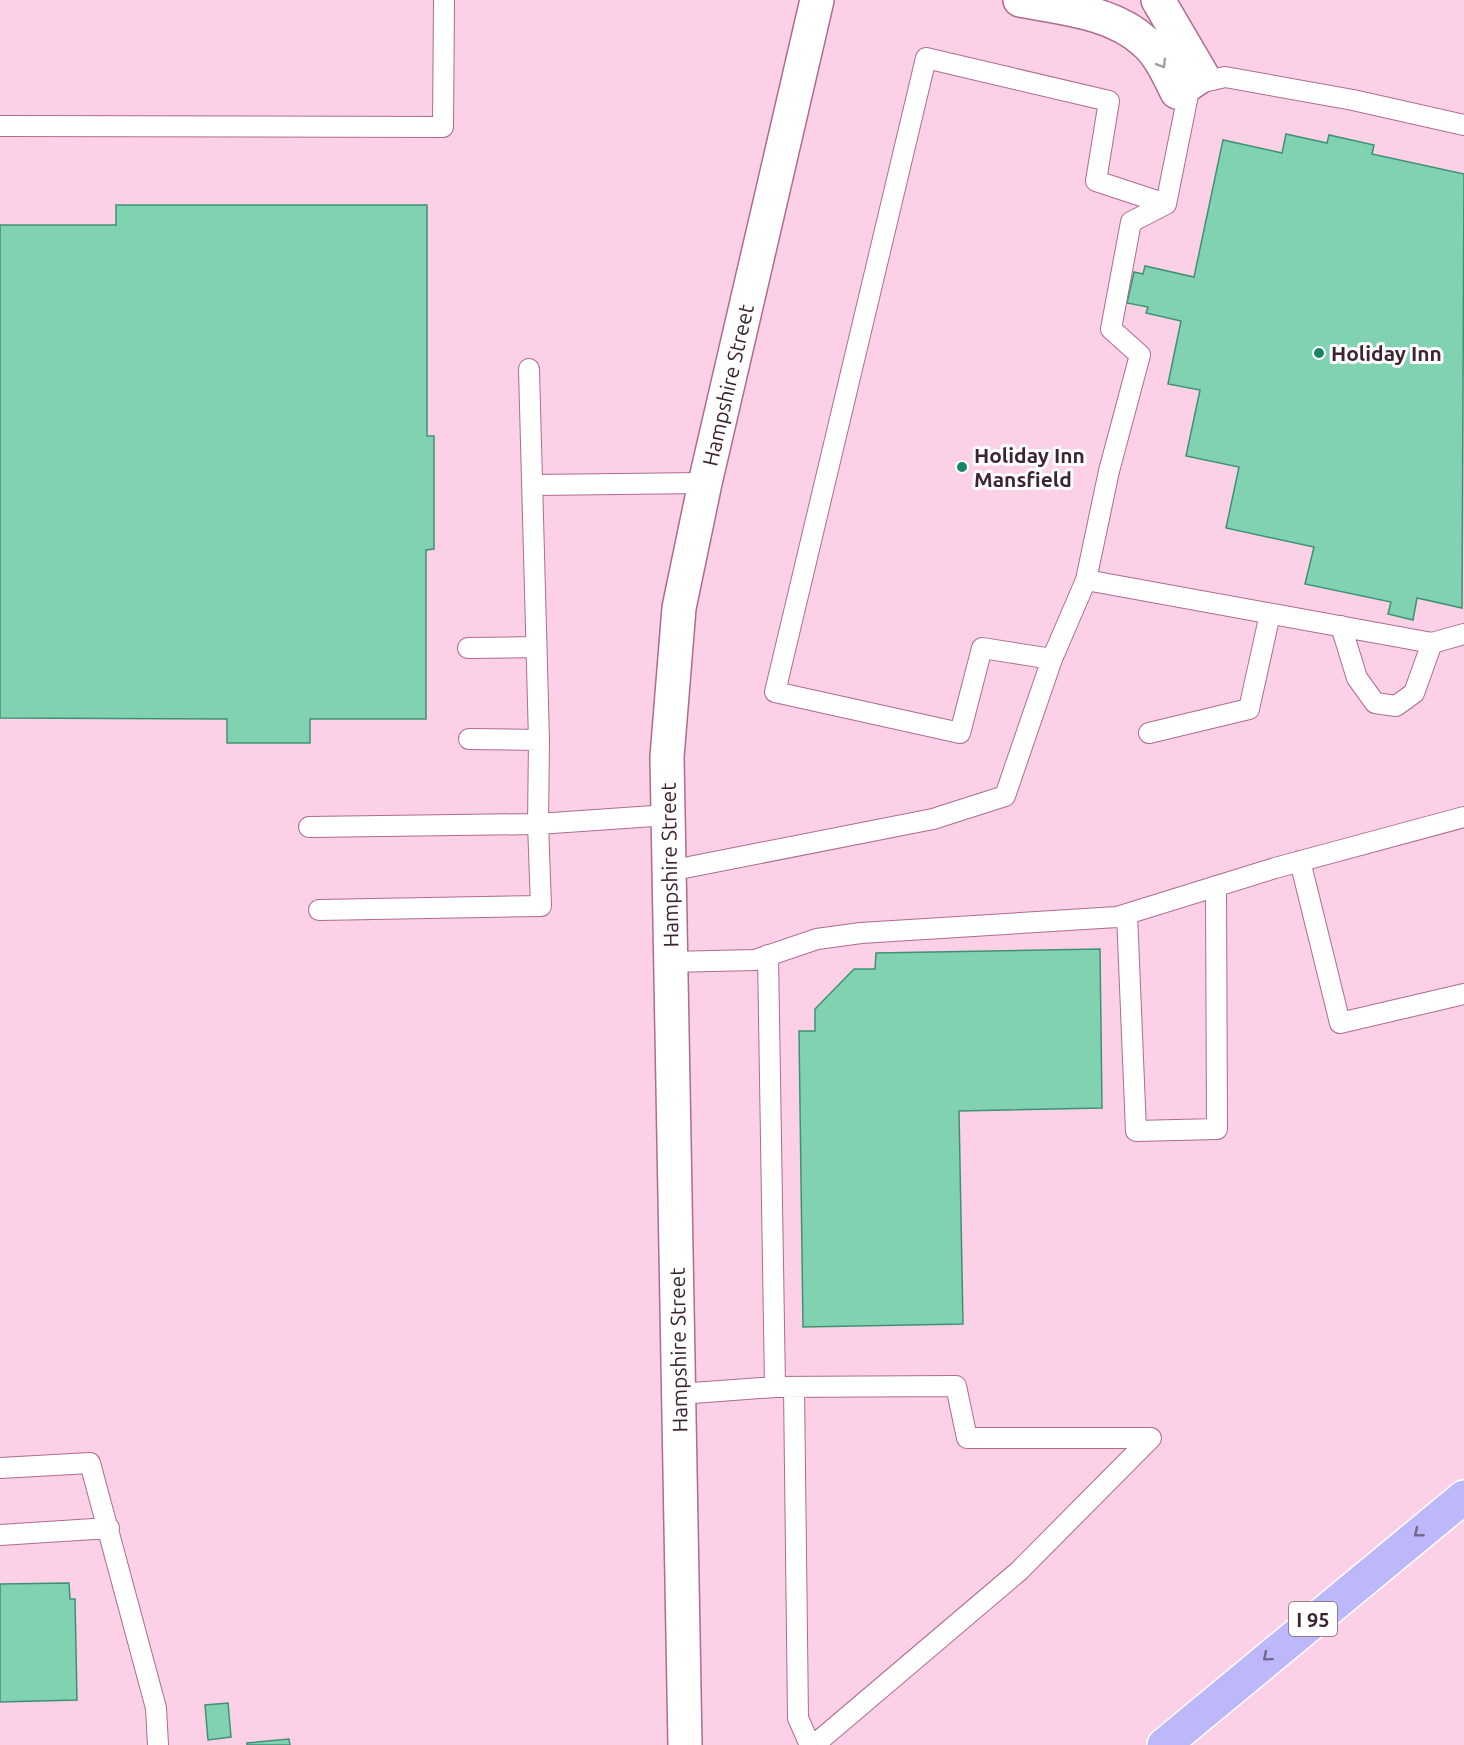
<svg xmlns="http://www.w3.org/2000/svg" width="1464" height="1745" font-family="Ubuntu,sans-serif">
  <rect width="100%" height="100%" fill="#fcd0e6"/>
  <path fill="#80d2b1" stroke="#3e9274" stroke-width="1.5" d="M1286,134l41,9 2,-8 45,10 -2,9 92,20 -2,434 -45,-10 -4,22 -25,-6 3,-12 -86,-18 9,-37 -88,-19 13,-61 -53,-11 14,-66 -32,-6 13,-63 -35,-8 2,-6 -21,-4 7,-31 9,2 2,-8 49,11 29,-137 59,13z
    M116,205h311v231h7v113l-8,1v169h-116v24h-83v-24l-227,-1v-493h116z
    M1100,949l2,159 -143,3 4,213 -160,3 -4,-296h16v-22l39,-40h21l1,-16z
    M69,1583l1,16h5l2,101 -77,2v-118z
    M228,1703l3,34 -23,3 -3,-35z
    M289,1739l1,6h-43v-2z"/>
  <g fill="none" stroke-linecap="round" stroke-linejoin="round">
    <defs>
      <path id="service" d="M0,126l443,1 1,-127
        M533,485l172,-2
        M1086,580l346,63 32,-9
        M1341,626l16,52 18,25 21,3 18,-13 18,-50
        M468,648l68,-1
        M1052,659l-70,-11 -22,85 -185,-41 151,-634 183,43 -13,80 70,23
        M1149,733l100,-24 21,-95
        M469,739l70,1
        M309,827l229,-3 130,-9
        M1300,861l40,162 124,-29
        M669,871l264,-52 72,-23 47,-137 34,-79 23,-109 31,-116 -29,-26 20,-107 35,-18 24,-119 35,-8 128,23 111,25
        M319,910l222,-4 -3,-82 1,-84 -10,-371
        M1127,914l9,217 81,-2 -1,-243
        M671,962l84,-2 62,-21 44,-6 256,-16 158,-49 189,-51
        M775,1387l181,-1 11,52h184l-132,133 -205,174
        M794,1387l4,331 12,27
        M679,1394l96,-7 -7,-432
        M0,1468l90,-5 66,245 2,37
        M0,1535l109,-7"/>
      <path id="minor" d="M1020,0c42,8 93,12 125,42 15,13 23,32 32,50l25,-17 -44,-75"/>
      <g id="tertiary">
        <path id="s1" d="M685,1745l-18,-988 12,-149 26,-125 112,-483"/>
      </g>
      <path id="motorway" d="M1164,1745l300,-248"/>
    </defs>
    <use href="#service" stroke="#ae6c90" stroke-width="22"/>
    <use href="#minor" stroke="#ae6c90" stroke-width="36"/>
    <use href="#tertiary" stroke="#ae6c90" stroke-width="36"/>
    <use href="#motorway" stroke="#fff" stroke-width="36"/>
    <use href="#service" stroke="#fff" stroke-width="20"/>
    <use href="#minor" stroke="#fff" stroke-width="33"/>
    <use href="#tertiary" stroke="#fff" stroke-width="33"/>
    <use href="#motorway" stroke="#bcb8fa" stroke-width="33"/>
  </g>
  <defs><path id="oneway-chevron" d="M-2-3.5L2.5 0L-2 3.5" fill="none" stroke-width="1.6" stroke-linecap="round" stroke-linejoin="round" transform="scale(1.5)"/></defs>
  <use stroke="#a89ca3" href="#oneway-chevron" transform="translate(1162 64) rotate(58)"/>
  <g stroke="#77668c">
    <use href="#oneway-chevron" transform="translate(1418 1533) rotate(141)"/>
    <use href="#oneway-chevron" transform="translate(1267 1657) rotate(140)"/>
  </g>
  <g fill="#158564" stroke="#fff" stroke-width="2">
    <circle cx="1319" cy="353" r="6"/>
    <circle cx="962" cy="467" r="6"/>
  </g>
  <g text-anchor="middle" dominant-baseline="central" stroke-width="6" stroke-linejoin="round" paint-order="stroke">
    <rect fill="#fff" stroke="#786570" stroke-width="1.5" x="1289" y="1602" width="48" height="34" rx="4.5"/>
    <g font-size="20" font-weight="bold" fill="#3e2332">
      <text x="1313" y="1619">I 95</text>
    </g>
    <g font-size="21" font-weight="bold" fill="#3e2332" stroke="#fff" text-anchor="start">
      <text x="1331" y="353">Holiday Inn</text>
      <text x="974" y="455">Holiday Inn<tspan x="974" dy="24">Mansfield</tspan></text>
    </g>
    <g font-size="21" fill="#3e2332" stroke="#fff">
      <text stroke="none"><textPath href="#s1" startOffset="1366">Hampshire Street</textPath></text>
      <text transform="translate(669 865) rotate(-91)">Hampshire Street</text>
      <text transform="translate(678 1350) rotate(-91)">Hampshire Street</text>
    </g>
  </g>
</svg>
